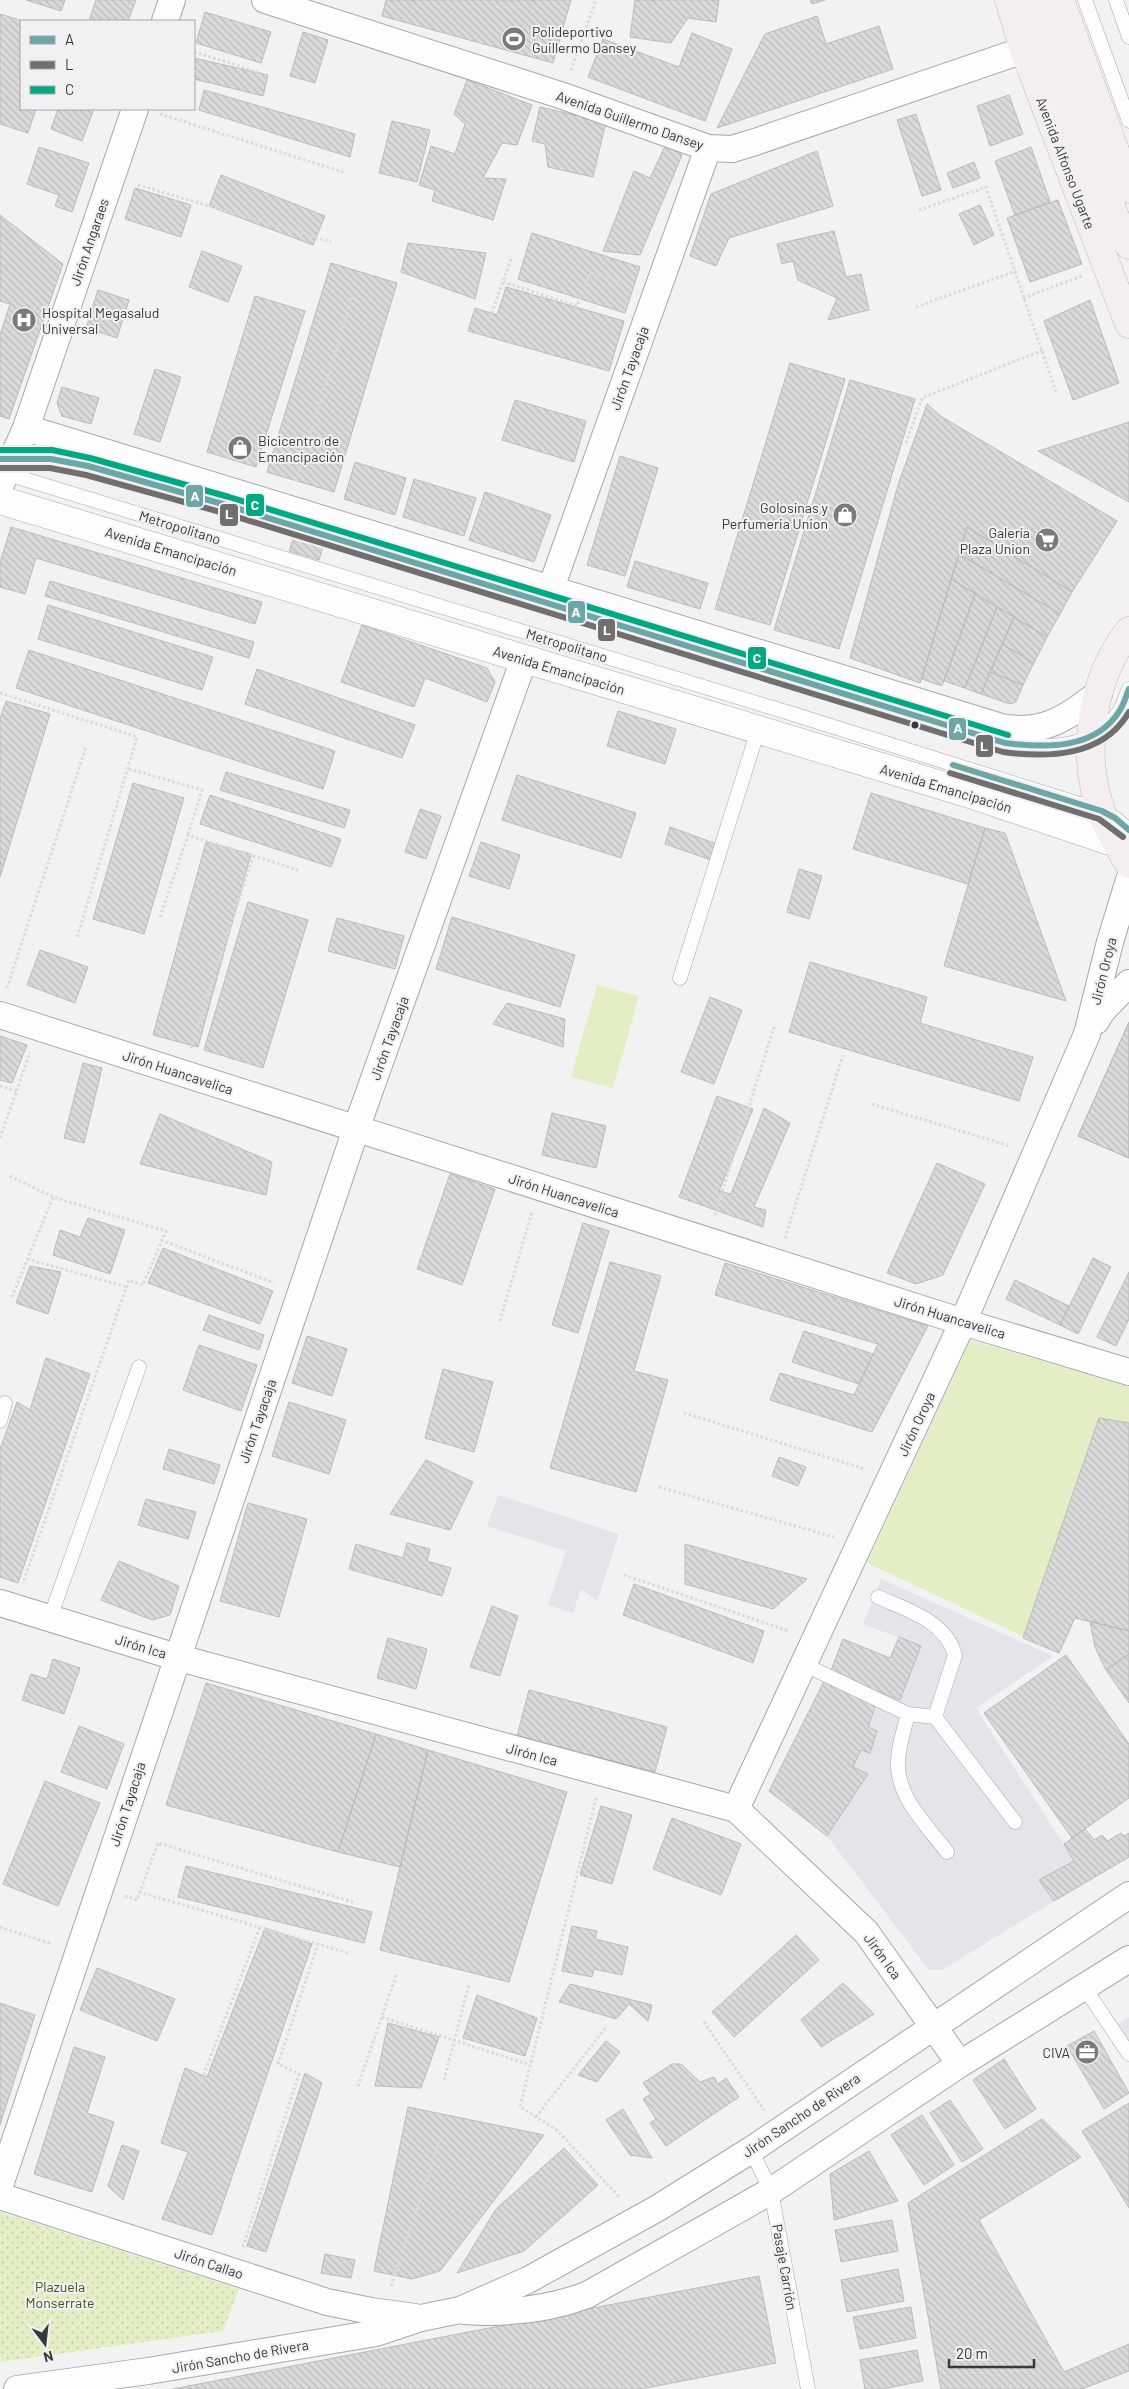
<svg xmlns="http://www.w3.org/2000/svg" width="1129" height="2389" font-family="Barlow,sans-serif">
  <defs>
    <pattern id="park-dots" width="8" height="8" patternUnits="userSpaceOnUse" patternTransform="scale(1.25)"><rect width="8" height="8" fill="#e3eec4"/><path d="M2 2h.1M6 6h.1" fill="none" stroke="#c4cda9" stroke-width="1.8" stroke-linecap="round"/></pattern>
    <pattern id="building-back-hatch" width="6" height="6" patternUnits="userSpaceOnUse" patternTransform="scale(1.25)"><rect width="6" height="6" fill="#dadada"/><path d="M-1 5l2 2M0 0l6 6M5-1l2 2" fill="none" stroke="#bcbcbc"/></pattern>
  </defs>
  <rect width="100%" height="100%" fill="#f2f2f2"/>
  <path fill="#e4e5ea" d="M498,1495l121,39 -22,67 -16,-12 -8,24 -25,-8 18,-54 -79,-25z
    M881,1579l172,77 -77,52 98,153 -35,19 15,21 -112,69h-13l-102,-134 41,-61 -15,-8 8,-17 9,3 7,-22 -9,-4 13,-34 19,7 21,-54 -58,-22z
    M1129,2017v29l-14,-20z"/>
  <path fill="url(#park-dots)" d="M0,2212l239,77 -16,42 -223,31z"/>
  <path fill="#e3eec4" d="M597,985l42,11 -26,92 -42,-11z
    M971,1340l158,47v244l-54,-13 -16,35 -192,-90z"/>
  <path fill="url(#building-back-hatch)" stroke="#bbb" d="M26,0h39l-4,11z
    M96,0h40l-8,21h-39z
    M386,0h185l-18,63 -171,-47z
    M635,0h84l-3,22 -28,-4 -17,25 -41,-6z
    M810,0h15l-13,4z
    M205,12l66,20 -10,31 -65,-20z
    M0,14l23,7h-2v88h15l-8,24 -28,-9z
    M817,16l9,28 53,-18 14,43 -176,59 48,-94z
    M303,32l25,8 -13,43 -25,-7z
    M692,33l40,16 -27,72 -117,-44 15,-38 76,28z
    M194,58l74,17 -5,21 -69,-17z
    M467,80l65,25 -15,40 -15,-2 -19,35 23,1 -13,41 -61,-19 3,-11 -16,-5 12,-39 24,8 10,-30 -11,-10z
    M204,90l151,44 -5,23 -151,-47z
    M1009,95l14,39 -33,12 -13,-40z
    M540,107l66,15 -13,55 -45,-10 -3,-23 -13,-3z
    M58,109h36l-12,32 -31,-12z
    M916,114l25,76 -19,6 -25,-76z
    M392,121l38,9 -13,52 -38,-9z
    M666,144l16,11 -42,100 -37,-4 31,-80 16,7z
    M39,147l50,16 -17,49 -17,-6 4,-11 -32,-11z
    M1031,147l19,55 -35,13 -20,-54z
    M817,151l16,55 -104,32 -13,28 -26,-10 21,-62z
    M974,162l6,16 -27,10 -6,-15z
    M221,175l104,41 -12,29 -104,-39z
    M135,188l56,17 -10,32 -56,-18z
    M1058,200l24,64 -52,18 -23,-64z
    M980,205l14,30 -20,10 -15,-31z
    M0,215l63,49 -54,155 -9,-3v-81l10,-31 -10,-3z
    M834,231l12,46 15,-3 8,36 -41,10 9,-22 -39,-18 -5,-19 -11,3 -5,-20z
    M532,233l108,34 -15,46 -107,-34z
    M408,243l78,10 -11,46 -74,-27z
    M202,251l40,15 -14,36 -39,-15z
    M331,263l66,20 -63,209 -67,-20z
    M506,287l118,34 -15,50 -141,-40 7,-23 22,7z
    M98,290l31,10 -12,38 -31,-10z
    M255,296l50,15 -49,156 -49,-15z
    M1090,300l29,83 -46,17 -29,-79z
    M790,363l55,16 -75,246 -55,-16z
    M155,369l26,8 -21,65 -26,-8z
    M850,380l65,19 -76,250 -65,-19z
    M62,387l37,11 -8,26 -29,-8 -5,-13z
    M515,400l71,21 -12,41 -72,-22z
    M927,404l15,13 175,104 -45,71 -105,-65 -47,156 -70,-25 48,-173z
    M1129,422v80l-91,-51z
    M620,456l38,12 -33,108 -38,-11z
    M355,462l51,16 -11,37 -51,-16z
    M414,479l62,19 -12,38 -61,-19z
    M485,492l66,23 -17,47 -65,-22z
    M11,527l251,75 -7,22 -219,-66 -11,36 -25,-7v-25z
    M967,527l105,65 -12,22 -101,-60z
    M296,532l29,8 -6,20 -30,-9z
    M959,554l101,60 -13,23 -96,-58z
    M635,561l73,22 -8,26 -73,-22z
    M951,579l24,15 -33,92 -20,-7z
    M50,581l204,61 -5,16 -204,-62z
    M975,594l22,13 -32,81 -21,-7z
    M48,605l165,52 -11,33 -164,-51z
    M997,607l17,10 -33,77 -16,-6z
    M1014,617l33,20 -13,26 -32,-19z
    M362,625l125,43 8,14 -8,20 -62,-24 -11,29 -73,-25z
    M1002,644l32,19 -11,22 -33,-13z
    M29,650l306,101 -12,38 -307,-101z
    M257,669l158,56 -13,33 -157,-54z
    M990,672l33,13 -7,17 -6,2 -29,-10z
    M6,701l44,13 -50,163v-158z
    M618,711l58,18 -11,35 -58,-18z
    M226,772l124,38 -6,18 -124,-38z
    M517,775l119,38 -15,45 -119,-38z
    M133,783l51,15 -40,136 -51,-15z
    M871,793l114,35 -17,56 -115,-35z
    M210,795l131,44 -10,28 -131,-43z
    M420,809l21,7 -15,43 -21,-7z
    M670,827l47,17 -6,16 -46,-16z
    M985,828l20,5 61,168 -122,-35z
    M206,842l45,12 -53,193 -45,-12z
    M481,842l39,13 -11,34 -40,-13z
    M799,869l23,7 -13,43 -22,-7z
    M248,902l60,18 -45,148 -59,-18z
    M452,917l123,38 -15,52 -124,-38z
    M337,918l67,18 -9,33 -67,-18z
    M40,950l48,17 -13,36 -48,-18z
    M810,962l117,35 -7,26 113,34 -14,44 -230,-69z
    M710,997l32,13 -28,74 -33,-12z
    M507,1003l58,16 -2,28 -70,-23z
    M1129,1022v136l-51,-22z
    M1129,1022v136l-51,-22z
    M0,1036l27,9 -15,38 -12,-3z
    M83,1063l19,5 -18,75 -20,-5z
    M717,1096l36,13 -34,82 12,3 33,-86 26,15 -36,84 12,3 -3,17 -84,-30z
    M552,1113l54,13 -10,42 -54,-13z
    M160,1114l112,48 -6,33 -126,-31z
    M937,1163l48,21 -42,91 -27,9 -29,-11z
    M450,1174l45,15 -33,96 -45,-16z
    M88,1218l37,12 -15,44 -57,-19 7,-25 20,7z
    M583,1223l26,8 -31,102 -26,-8z
    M163,1248l110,43 -13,33 -112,-41z
    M1093,1258l18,9 -33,67 -18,-9z
    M610,1262l51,14 -27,95 34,9 -32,112 -86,-24z
    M725,1263l203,63 -56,106 -102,-32 10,-27 74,22 24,-51 -163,-49z
    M30,1266l31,6 -13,42 -32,-11z
    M1129,1272v47l-13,27 -19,-9z
    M1015,1280l54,26 -9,19 -54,-26z
    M209,1315l55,20 -5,15 -56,-20z
    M804,1331l69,23 -14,30 -67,-22z
    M307,1336l40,13 -15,47 -40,-13z
    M199,1345l58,20 -16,46 -58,-21z
    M46,1358l44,16 -72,209 -18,-6v-128l17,-47 13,8z
    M443,1369l50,13 -19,70 -49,-14z
    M289,1402l57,18 -17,54 -57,-18z
    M1099,1418l30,5v208l-54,-13 -16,35 -36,-15z
    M169,1449l51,16 -6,19 -51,-15z
    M779,1457l27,10 -8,19 -26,-10z
    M426,1460l47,22 -23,48 -60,-16z
    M146,1499l50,13 -8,27 -50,-14z
    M248,1503l59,16 -28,98 -59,-16z
    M407,1543l23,6 -3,12 24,7 -9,28 -93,-27 7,-25 47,14z
    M685,1544l122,35 -34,30 -88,-25z
    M119,1561l60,25 -9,29 -18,5 -51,-20z
    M634,1584l130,47 -11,32 -130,-48z
    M492,1606l26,10 -18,60 -30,-9z
    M1090,1621l39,10v23l-23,16 -11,-23z
    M899,1637l22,9 -21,54 -70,-27 13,-34 47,19z
    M388,1638l39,11 -11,40 -39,-11z
    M1129,1654v49l-23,-33z
    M1066,1655l63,89v54l-57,40 -88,-125z
    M53,1659l27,9 -16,46 -42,-14 9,-26 16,5z
    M825,1679l51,25 -8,23 9,4 -7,22 -9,-3 -8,17 15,7 -41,62 -58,-45z
    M206,1683l170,51 -38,118 -172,-47z
    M529,1690l138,37 -12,45 -138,-36z
    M79,1726l45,18 -17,45 -46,-17z
    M376,1734l52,16 -28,117 -62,-15z
    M428,1750l139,42 -58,190 -129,-32z
    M45,1781l55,22 -42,103 -55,-22z
    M601,1806l31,9 -20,69 -32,-9z
    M672,1818l69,26 -20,51 -68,-26z
    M1085,1829l9,11 8,-5 6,6 13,-8 3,3 5,-3v24l-75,44 -15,-21 35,-19 -10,-17z
    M186,1866l186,46 -8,31 -186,-46z
    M572,1926l25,5 -2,8 33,8 -6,28 -28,-6 -2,8 -30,-6z
    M265,1928l47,16 -100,291 -50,-16 26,-67 -27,-9 24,-75 22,9z
    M796,1935l23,25 -85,77 -22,-25z
    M97,1968l78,31 -18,42 -77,-31z
    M843,1983l31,31 -53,33 -20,-27z
    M570,1984l82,21 -4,16 -19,-17 -13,15 -57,-17z
    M477,1995l60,23 -12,38 -62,-18z
    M0,2003l35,12 -35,110z
    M388,2023l51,14 -18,51 -46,-2z
    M1094,2031l35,62 -25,16 -37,-63z
    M606,2041l14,11 -23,30 -19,-7z
    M74,2047l31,10 -18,56 27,9 -22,70 -58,-18z
    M1004,2059l32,50 -31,20 -32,-49z
    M672,2064h9l19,18 14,-5 4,7 8,-6 13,19 -73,49 -16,-23 6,-4 -13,-20 8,-5 -8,-11z
    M305,2073l17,10 -56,169 -19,-6z
    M950,2100l33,49 -21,13 -32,-49z
    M1129,2103v105l-47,-77z
    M408,2107l136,28 -104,136 -28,8 -38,-8z
    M623,2109l29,49 -22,-3 -24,-35z
    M922,2115l32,50 -30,20 -33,-50z
    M1042,2119l39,38 -102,63 85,152 65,-28v27l-47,18h-141l-33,-186z
    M122,2145l17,6 -16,49 -15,-14z
    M564,2148l34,37 -74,66 -67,22 39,-64z
    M869,2151l29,50 -64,19 -4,-46z
    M892,2220l6,31 -57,11 -6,-32z
    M325,2254l30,6 -4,18 -30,-5z
    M898,2269l6,32 -57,11 -6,-32z
    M759,2276l17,87 -135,26h-468z
    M911,2307l5,31 -56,11 -7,-32z
    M917,2350l6,31 -41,8h-17l-5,-29z"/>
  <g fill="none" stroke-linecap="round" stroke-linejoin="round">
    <defs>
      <path id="lane" d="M1085,0l44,121
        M1116,0l13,37
        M8,459h43l37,7 138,39 779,238c40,6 87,7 113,-30 5,-6 7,-16 11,-24
        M1,472l795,243 306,96 13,7 14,12
        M680,978l78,-248
        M0,1421l5,-18
        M878,1597c29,13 68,24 77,58l-20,62
        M50,1618l89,-251
        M805,1665l103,49 27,3 80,105
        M908,1714c-4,16 -11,35 -10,53 1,32 31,61 49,85
        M1084,1987l45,67
        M751,2150l20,41 37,198"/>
      <path id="street" d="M265,0l298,96 145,52 24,1 23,-7 269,-92
        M165,21l7,-21
        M26,428l975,299c43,8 65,-9 98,-34
        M0,486l26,-58 109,-319
        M551,588l157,-440
        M0,1015l963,307 166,50
        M1096,1021l6,-10 27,-28
        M0,1603l176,54 560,152 130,123 94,132
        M736,1809l227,-487 124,-288 23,-92 19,-62
        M0,2185l356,-1056 168,-470
        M0,2196l327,106 44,9 44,6
        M465,2311c41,3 84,-2 122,-16l184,-104 189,-127 169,-105
        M17,2389l131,-18 228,-38 45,-15 39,-8 68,-30 130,-72 93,-58 378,-255"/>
      <path id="secondary" d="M0,500l967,293 149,50"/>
      <path id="primary" d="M1009,0l15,50 105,274
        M1035,0l80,217 14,28
        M1060,0l69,189
        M1129,631c-38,48 -49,124 -27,182 7,18 17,34 27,51"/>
    </defs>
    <use href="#lane" stroke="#a8a8a8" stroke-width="15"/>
    <use href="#street" stroke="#a8a8a8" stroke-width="28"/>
    <use href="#secondary" stroke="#a8a8a8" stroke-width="29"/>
    <use href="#primary" stroke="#c4b8ba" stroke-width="29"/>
    <path stroke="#dadadb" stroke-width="3" stroke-dasharray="2.5 2.5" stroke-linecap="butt" d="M194,52l64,20
      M571,70l25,-70
      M160,114l183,58
      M138,185l193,57
      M919,210l67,-23 70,205
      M503,282l74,24 14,-33 39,12
      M1023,298l59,-22
      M916,307l100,-36
      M490,318l22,-62
      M906,443l16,-45 121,-48
      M296,481l56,-183
      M0,693l137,44 -60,201
      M129,769l73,21 -14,45
      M160,917l28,-82 110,35
      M7,988l79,-241
      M191,1048l62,-192
      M0,1086l16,5
      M872,1104l138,42
      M0,1138l30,-86
      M10,1176l43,21 113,34 -23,54 -14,-5 -106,303
      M715,1215l59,-188
      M785,1238l58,-183
      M161,1240l113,43
      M27,1259l100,28
      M12,1297l41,-100
      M500,1321l32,-109
      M684,1413l181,56
      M659,1487l175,50
      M624,1575l165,56
      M596,1798l-76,309 37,23 63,68
      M139,1892l209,61
      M125,1896l12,4 21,-57 198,60
      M0,1927l52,17
      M382,2017l148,48
      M704,2022l60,88
      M444,2080l25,-96
      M200,2084l60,-157
      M358,2086l39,-113
      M536,2117l71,-91
      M243,2247l56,-173 -21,-10 40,-120
      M391,2286l53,-158"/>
    <use href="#lane" stroke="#fdfdfd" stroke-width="14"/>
    <use href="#street" stroke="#fdfdfd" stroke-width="26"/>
    <use href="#secondary" stroke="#fdfdfd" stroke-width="28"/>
    <use href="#primary" stroke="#f5eeef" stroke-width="28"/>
    <defs>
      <path id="bus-1" d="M0,459h51l37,7 138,39 779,238c40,5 91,7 115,-33 4,-6 6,-14 9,-21
        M953,765l149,46 13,7 14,12"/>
      <path id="bus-2" d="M0,468h50l36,7 138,38 779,239c45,6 100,5 126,-40
        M950,773l149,46 24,18"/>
      <path id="bus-3" d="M0,450h52l38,8 139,39 779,238"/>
    </defs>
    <use href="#bus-1" stroke="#f1f1f3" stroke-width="10"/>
    <use href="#bus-2" stroke="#f1f1f3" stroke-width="10"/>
    <use href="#bus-3" stroke="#f1f1f3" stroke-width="10"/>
    <use href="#bus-1" stroke="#6ca6a6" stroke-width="6"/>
    <use href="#bus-2" stroke="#706f6d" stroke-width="6"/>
    <use href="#bus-3" stroke="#00a884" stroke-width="6"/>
  </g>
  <defs>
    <symbol id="stadium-disc" viewBox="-11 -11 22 22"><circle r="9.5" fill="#797a7a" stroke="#f1f1f3"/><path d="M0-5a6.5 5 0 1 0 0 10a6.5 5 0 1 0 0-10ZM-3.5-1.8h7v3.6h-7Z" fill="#fff"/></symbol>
    <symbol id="hospital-disc" viewBox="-11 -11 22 22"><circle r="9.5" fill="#797a7a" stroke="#f1f1f3"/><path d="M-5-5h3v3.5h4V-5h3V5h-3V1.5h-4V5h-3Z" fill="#fff"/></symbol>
    <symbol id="shop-disc" viewBox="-11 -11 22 22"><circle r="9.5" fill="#797a7a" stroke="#f1f1f3"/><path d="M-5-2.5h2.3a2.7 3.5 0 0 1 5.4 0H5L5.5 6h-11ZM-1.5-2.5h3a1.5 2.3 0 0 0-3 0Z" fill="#fff"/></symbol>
    <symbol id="supermarket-disc" viewBox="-11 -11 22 22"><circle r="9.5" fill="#797a7a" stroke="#f1f1f3"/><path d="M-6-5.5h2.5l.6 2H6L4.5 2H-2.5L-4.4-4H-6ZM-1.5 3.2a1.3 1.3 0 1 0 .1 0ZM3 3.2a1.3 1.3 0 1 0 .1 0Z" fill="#fff"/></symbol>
    <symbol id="office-disc" viewBox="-11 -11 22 22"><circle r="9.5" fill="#797a7a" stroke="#f1f1f3"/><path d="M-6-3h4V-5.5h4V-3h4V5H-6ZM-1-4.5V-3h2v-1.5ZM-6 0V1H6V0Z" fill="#fff"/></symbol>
  </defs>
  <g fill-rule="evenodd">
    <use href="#stadium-disc" x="500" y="25" width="28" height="28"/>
    <use href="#hospital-disc" x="10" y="306" width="28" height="28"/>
    <use href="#shop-disc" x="226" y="434" width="28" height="28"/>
    <use href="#shop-disc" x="831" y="501" width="28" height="28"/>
    <use href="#supermarket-disc" x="1033" y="526" width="28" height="28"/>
    <use href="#office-disc" x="1073" y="2038" width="28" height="28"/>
  </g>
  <circle fill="#383939" stroke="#f1f1f3" stroke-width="2" cx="915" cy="725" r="4.5"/>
  <g text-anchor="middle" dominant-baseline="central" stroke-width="4" stroke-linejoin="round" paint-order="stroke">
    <g font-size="14" fill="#383939" stroke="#f1f1f3" text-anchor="start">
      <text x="532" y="31">Polideportivo<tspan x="532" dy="16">Guillermo Dansey</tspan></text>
      <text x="42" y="312">Hospital Megasalud<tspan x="42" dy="16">Universal</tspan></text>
      <text x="258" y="440">Bicicentro de<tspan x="258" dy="16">Emancipación</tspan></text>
      <text x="828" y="507" text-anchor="end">Golosinas y<tspan x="828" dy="16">Perfumeria Union</tspan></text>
      <text x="1030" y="532" text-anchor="end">Galería<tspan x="1030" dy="16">Plaza Union</tspan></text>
      <text x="1070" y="2052" text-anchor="end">CIVA</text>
    </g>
    <g font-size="14" fill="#383939" stroke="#f1f1f3">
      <text transform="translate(630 120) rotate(19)">Avenida Guillermo Dansey</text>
      <text transform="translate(1066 163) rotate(69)">Avenida Alfonso Ugarte</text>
      <text transform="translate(89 242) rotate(-71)">Jirón Angaraes</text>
      <text transform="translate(629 368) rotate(-70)">Jirón Tayacaja</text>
      <text transform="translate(180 527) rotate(17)">Metropolitano</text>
      <text transform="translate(171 551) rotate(17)">Avenida Emancipación</text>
      <text transform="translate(567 645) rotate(17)">Metropolitano</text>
      <text transform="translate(559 670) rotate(17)">Avenida Emancipación</text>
      <text transform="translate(946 788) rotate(17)">Avenida Emancipación</text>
      <text transform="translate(1103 971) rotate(-76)">Jirón Oroya</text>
      <text transform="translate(389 1038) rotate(-70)">Jirón Tayacaja</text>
      <text transform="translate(178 1072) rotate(18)">Jirón Huancavelica</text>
      <text transform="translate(564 1195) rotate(18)">Jirón Huancavelica</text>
      <text transform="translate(950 1317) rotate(17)">Jirón Huancavelica</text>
      <text transform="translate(257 1421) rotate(-71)">Jirón Tayacaja</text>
      <text transform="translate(916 1424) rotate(-65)">Jirón Oroya</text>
      <text transform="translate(141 1646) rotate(17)">Jirón Ica</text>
      <text transform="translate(532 1754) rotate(15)">Jirón Ica</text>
      <text transform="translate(127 1804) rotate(-72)">Jirón Tayacaja</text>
      <text transform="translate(883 1956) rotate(54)">Jirón Ica</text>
      <text transform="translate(801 2115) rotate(-34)">Jirón Sancho de Rivera</text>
      <text transform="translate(209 2263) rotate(18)">Jirón Callao</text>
      <text transform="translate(785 2267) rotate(80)">Pasaje Carrión</text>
      <text transform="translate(240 2356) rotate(-10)">Jirón Sancho de Rivera</text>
    </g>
    <g font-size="14" fill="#465214" stroke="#f1f1f3">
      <text x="60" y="2286">Plazuela<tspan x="60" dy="16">Monserrate</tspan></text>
    </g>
  </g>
  <g stroke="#f1f1f3" stroke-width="2">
    <rect x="185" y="484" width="19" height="24" rx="5" fill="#6ca6a6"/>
    <rect x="245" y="493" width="20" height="24" rx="5" fill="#00a884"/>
    <rect x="219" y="503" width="20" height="24" rx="5" fill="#706f6d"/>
    <rect x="567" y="600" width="19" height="24" rx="5" fill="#6ca6a6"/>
    <rect x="597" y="618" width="19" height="24" rx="5" fill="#706f6d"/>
    <rect x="747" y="646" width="20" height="24" rx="5" fill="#00a884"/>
    <rect x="948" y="717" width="19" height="24" rx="5" fill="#6ca6a6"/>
    <rect x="975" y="734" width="19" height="24" rx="5" fill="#706f6d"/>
  </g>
  <g font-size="14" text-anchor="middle" font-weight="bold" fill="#fff">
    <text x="195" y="501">A</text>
    <text x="255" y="510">C</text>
    <text x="229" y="519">L</text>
    <text x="576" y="617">A</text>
    <text x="607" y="635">L</text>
    <text x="757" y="663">C</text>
    <text x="958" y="733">A</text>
    <text x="984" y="751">L</text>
  </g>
  <rect x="20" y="20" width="175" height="90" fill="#f1f1f3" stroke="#a7a7a9"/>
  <rect x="30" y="36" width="25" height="8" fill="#6ca6a6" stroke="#a7a7a9"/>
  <text x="65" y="45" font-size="15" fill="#383939">A</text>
  <rect x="30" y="61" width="25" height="8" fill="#706f6d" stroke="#a7a7a9"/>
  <text x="65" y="70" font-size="15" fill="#383939">L</text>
  <rect x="30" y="86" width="25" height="8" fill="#00a884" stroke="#a7a7a9"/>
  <text x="65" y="95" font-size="15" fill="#383939">C</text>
  <g transform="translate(45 2344) rotate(165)" stroke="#f1f1f3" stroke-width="4" paint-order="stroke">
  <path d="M0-4L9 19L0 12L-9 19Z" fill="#383939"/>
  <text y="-8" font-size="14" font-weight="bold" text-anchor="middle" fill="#383939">N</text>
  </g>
  <path d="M949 2359v8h85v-8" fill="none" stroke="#383939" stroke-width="2.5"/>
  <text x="956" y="2359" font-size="15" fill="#383939" stroke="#f1f1f3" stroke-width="4" paint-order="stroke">20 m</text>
</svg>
